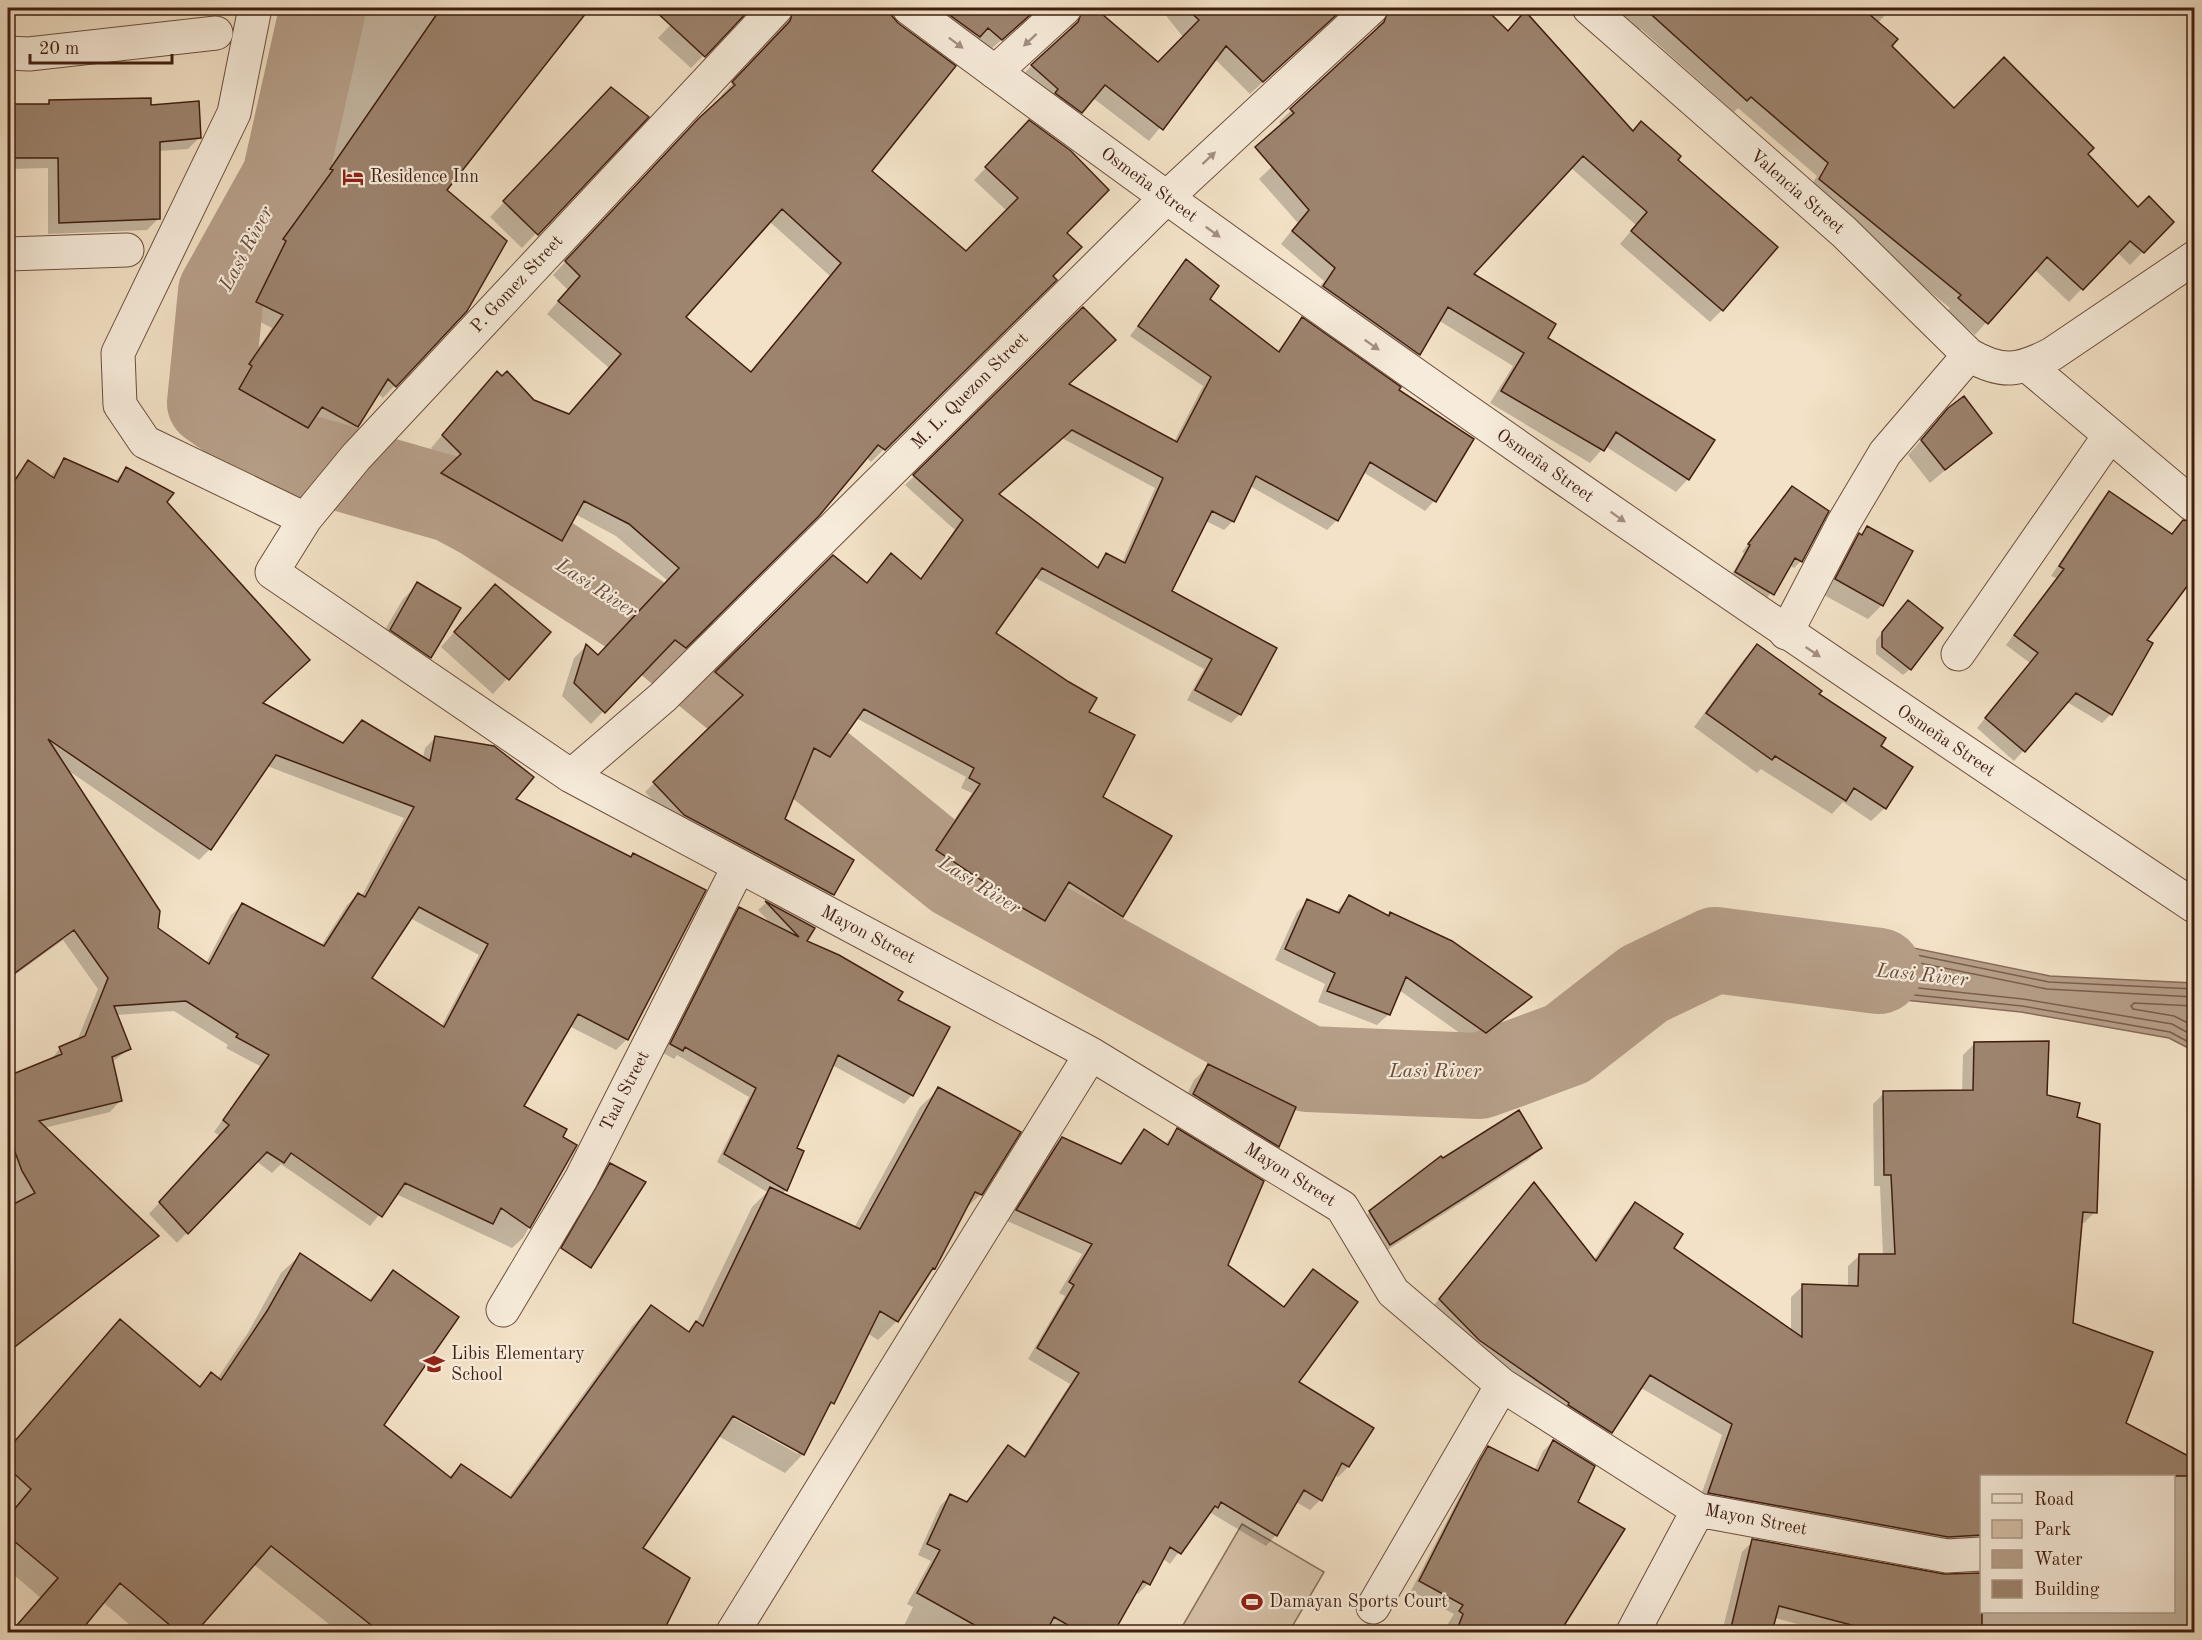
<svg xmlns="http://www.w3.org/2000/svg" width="2202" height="1640" font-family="'Old Standard TT',serif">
  <rect width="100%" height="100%" fill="#f3e2c7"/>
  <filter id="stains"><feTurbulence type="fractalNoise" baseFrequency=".00333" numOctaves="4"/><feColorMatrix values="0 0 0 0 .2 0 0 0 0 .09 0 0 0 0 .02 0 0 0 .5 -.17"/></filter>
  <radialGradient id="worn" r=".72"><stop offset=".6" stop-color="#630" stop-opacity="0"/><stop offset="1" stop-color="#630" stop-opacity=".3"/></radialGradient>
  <path fill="#d5c1a8" stroke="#8a705c" stroke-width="1.5" d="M1242,1524l82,48 -35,60h-110z"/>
  <path fill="#b69f89" stroke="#876b59" stroke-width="1.5" d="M1767,918l283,58 144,7v68l-25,-13 -148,-26 -263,-27z"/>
  <path fill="#0003" fill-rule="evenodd" d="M164,8h44l-43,7z
    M323,8h265l-143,182 21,120 -83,88 -6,-5 -20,33 -12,13 -34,-19 -17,19 -66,-37 13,-23 -3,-2 34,-49 -27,-14 29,-60 -4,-3 52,-68 -31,-16 16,-78 -5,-3 15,-45z
    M687,8h64l-60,60 -33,-30z
    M777,8h112l2,9 63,50 -84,104 96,82 41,-42 -33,-31 43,-45 48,98 -14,43 4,4 -184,182 -5,-5 -48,58 -146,144 -10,-8 -71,73 -29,-28 12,-38 12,-12 11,11 71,-76 -52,-45 -41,-22 -14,26 -13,12 -118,-66 19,-19 -18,-19 54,-62 83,29 41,-47 -62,-54 21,-24 -15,-15 132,-141 38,-36 -2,-2 61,-69v-11zM769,221l61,55 -80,97 -66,-56z
    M911,8h126l-48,43z
    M1066,8h27l97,83 -41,50 -56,-43 -25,26 -49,-46 52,-50v-12z
    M1160,8h183l-93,86 -36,-36 -8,8z
    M1372,8h111l24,24 18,-19 107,119 44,28 46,150 -12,12 -90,-78 16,-19 -66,-58 -98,107 74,65 142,140 -12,13 -71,-46 -15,17 -100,-60 23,-37 -75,-46 -19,34 -13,12 -95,-67 13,-18 -43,-37 17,-21 -39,-44 19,-18 4,-36 -3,-3 94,-88 4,-6v-12z
    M1609,8h282l-13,15 12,23 64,64 132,44 52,55 34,13 -42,43 -13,-13 -48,50 -35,-33 -59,66 -28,-24 3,-3 -143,-116 10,-16 -79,-68 -4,4 -93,-83 -3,4z
    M49,102l100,5 50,31 -11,11 -29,2 -1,68 -11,11 -99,4v-66l-40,1v-63h37z
    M597,103l49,14 -124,131 -32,-31z
    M1186,261l22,38 69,53 25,-33 95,71 75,49 -38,62 -9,10 -62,-39 -27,49 -9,9 -77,-44 -17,35 -9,9 -18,-9 -36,71 105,57 -35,65 -9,9 -44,-23 17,-31 -170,-92 -40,56 93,80 35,203 -9,9 -52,-33 -17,28 -9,9 -48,-27 1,-3 -60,-40 44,-66 -11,-5 5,-11 -110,-59 -36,48 -12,-8 -25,61 69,42 -19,33 -9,9 -149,-79 -30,-32 90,-87 -28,-23 126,-125 33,27 25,-29 29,24 35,-49 -50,-45 178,-176 -16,76 107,57 29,-56 -73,-50zM1062,438l93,50 -33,75 -16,-8 -11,13 -98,-74z
    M1949,409l41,24 -60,50 -22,-28z
    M64,460l50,22 12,-13 39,33 96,201 81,41 20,-22 61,36 2,-10 10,-10 78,61 114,240 -11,11 -47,-24 -48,80 12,114 -10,18 -11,10 -116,-54 -26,32 -89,-62 -9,9 -16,-12 -79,82 -28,-29 71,-78 -6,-4 46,-66 -34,-18 2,-3 -54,-34 -58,4 13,34 -17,13 8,39 -10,11 -66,16 113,108 -149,117v-276l42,-16 10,-13 17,-7 21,-52 -35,-49 -55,40v-408l21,-20 -21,-15v-50l20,-25 22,15zM267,766l137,52 -43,79 -3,-3 -11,11 -26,41 -79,-41 -11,10 -25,48 -50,-35 -90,-159 133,91 11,-11zM410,918l69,37 -38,72 -71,-48z
    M2109,493l85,59v23l-49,65 -34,74 -9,9 -35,-21 -53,59 -37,-33 53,-65 -24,-18 50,-67 -5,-2 49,-74z
    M1786,494l15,67 -7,7 -5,-3 -24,36 -36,-22 15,-26 -2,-1z
    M1867,528l15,77 -14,14 -46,-25 23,-44z
    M418,584l12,73 -15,14 -39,-26 27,-46z
    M495,586l53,47 -55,61 -52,-47z
    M1901,609l9,60 -7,6 -27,-21v-14z
    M1757,646l122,100 6,62 -14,13 -28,-19 -11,12 -71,-45 -4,4 -63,-46 50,-68z
    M1349,897l181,100 -56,46 -75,-53 -11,25 -11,10 -59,-23 7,-18 -50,-24 22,-48 11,-11 27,12z
    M766,903l47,25 -8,14 91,59 16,94 -8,9 -72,-39 -37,84 -9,41 -4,4 72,34 66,-121 19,-18 42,105 -18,17 -29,57 -38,54 -18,18 -11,-7 -34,70 -8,8 -22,43 -18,19 -67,-37 -77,112 47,30 -27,54h-322l-86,-68 -59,68h-56l-35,-30 -25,30h-68l31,-34 -33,-28v-54l6,-8 -6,-6v-53l112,-128 78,66 13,-13 6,5 32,-48 32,-58 19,-18 68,46 25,-29 -11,153 66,53 13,-12 47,32 125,-173 19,-18 35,26 8,-8 57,-118 15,-15 -50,-30 32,-65 -72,-42 -3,4 -11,-6 68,-136 9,-8 31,15 -13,-14zM727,1411l71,39v4l-72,-40z
    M1974,1044l101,74 20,94 -11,11h-3l-10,101 53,100 70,36v172h-367l-52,-14 -4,14h-49l20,-80 11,-11 195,35 34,-3v39h192v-136h-192v74l-284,-46 24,-69 -81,-47 -30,44 -11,11 -171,-132 105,-127 59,77 31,-46 11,-11 37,44 119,84v-35l12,-11 45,1v-21l12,-11h23l-3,-69h-6l-1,-82 11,-11 78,-1 1,-37z
    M1208,1066l70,80 -15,14 -83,-51 14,-29z
    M1177,1130l49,136 57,42 30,-37 -16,111 75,46 -24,39 -10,10 -4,-2 -14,25 -10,10 -14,-8 -20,33 -10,11 -55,-33 -6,3 -35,48 -8,-6 -14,26 -10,10 -3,-1 -21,39h-213l12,-25 -6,-3 24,-43 -13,-6 22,-49 10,-10 16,7 43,-56 14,10 47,-73 -42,-25 37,-63 -6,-3 23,-39 -75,-33 44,-72 11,-10 57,25 25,-33 21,13z
    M1540,1148l-12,12 -150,96 -20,-32 12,-12 72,-52z
    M1553,1441l23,62 -11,120 12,7 -1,2h-133l11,-18 -43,-23 68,-133 9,-10 46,23 9,-20z"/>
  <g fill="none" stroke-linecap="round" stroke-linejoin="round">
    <path stroke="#7b5e4c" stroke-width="1.5" d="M1789,945l139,29 3,4 -3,2 -142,-15 -2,-3 2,-15z
      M2194,989l-145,-7 -274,-56 -3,2 -7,49 3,3 254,26 148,26 24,13
      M2194,997l-147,-8 -265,-54 -4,2 -4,33 2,3 247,26 149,25 22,12
      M2194,1006l-60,-3 -3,3 2,3 41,7 20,10"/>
    <path stroke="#b69f89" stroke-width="86" d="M323,8l-38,169 -64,115 -11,111 65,46 178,51 28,15 156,101 318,259 353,194 172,7 87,-32 77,-60 71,-34 164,21"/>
  </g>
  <path fill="#9d846f" stroke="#401e10" stroke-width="1.5" fill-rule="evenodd" d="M441,8h149l-143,182 60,51 -40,70 -71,76 -8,-8 -30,48 -36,-20 -14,21 -69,-39 13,-23 -3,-2 34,-49 -27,-13 30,-61 -3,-2 50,-69 -3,-1z
    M652,8h99l-46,49z
    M794,8h97l1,8 6,7 58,43 -84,105 94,80 52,-53 -33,-31 44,-47 42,31 38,39 -42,43 15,14 -29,29 4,4 -172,170 -7,-5 -59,71 -133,132 -11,-8 -70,73 -31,-30 12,-39 12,11 81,-87 -50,-44 -45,-23 -22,40 -121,-68 20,-19 -19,-19 55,-64 5,5 5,-5 27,29 35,14 52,-60 -63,-53 22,-25 -15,-15 133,-142 37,-34 -3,-3 58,-61zM782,209l59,54 -90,109 -65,-55z
    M940,8h98l-36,32 -14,-12 -8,9z
    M1083,8h12l63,54 41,-42 -13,-12h158l-81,74 -37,-36 -63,84 -58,-45 -23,28 -27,-20 3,-4 -27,-24 47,-43z
    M1389,8h96l23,23 17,-20 108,120 8,-10 40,35 -3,4 100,87 -55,64 -92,-80 16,-19 -64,-56 -109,118 82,50 -8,14 167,102 -26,40 -73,-48 -12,19 -103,-60 23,-38 -76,-46 -28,48 -97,-69 12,-18 -43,-37 17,-21 -54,-63 39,-34 -4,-4 94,-87z
    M1644,8h218l36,31 -6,7 62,62 50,-51 90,91 -6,6 50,53 11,-11 25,26 -30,31 -14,-12 -47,49 -36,-33 -59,67 -30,-26 3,-3 -142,-116 9,-16 -77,-66 -4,4z
    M611,87l38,30 -111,118 -35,-34z
    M151,98v7l48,-4 2,37 -41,4v77l-101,4 -1,-65h-50v-54h41v-4z
    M1186,259l33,27 -9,13 69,53 23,-35 99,70 -2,3 75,49 -38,63 -66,-40 -32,59 -82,-45 -22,46 -22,-11 -40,80 105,57 -36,67 -46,-25 17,-31 -170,-91 -46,65 73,49 28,16 -8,14 46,23 -32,62 69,39 -49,81 -54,-35 -24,39 -50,-29 1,-2 -60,-40 44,-66 -11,-6 5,-10 -110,-59 -34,48 -16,-9 -29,71 69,41 -20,35 -150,-80 -31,-33 90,-87 -28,-23 118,-117 34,28 24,-30 30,26 42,-59 -50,-45 170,-168 33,33 -47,44 108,58 34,-65 -73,-51zM1072,430l91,48 -38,85 -19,-10 -8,15 -99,-74z
    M1964,396l28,37 -47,37 -24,-30 27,-32z
    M64,458l54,24 8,-15 48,26 -7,9 143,158 -47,43 80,40 19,-23 68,41 5,-25 59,10 40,31 -18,22 115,58 2,-4 73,37 -78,150 -50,-26 -54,92 43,23 -4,8 14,8 -47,83 -29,-20 -8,16 -88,-41 -23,34 -91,-64 -7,10 -17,-11 -79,82 -29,-32 70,-77 -6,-5 46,-65 -33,-18 2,-3 -52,-33 -72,5 17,43 -19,8 10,44 -83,20 120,115 -151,116v-145l27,-14 -13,-22 -14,-38v-57l54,-22 -3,-7 26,-11 23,-58 -34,-48 -66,48v-487l20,-31 26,18zM48,739l163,111 65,-95 138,52 -49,90 -7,-4 -34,53 -82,-43 -33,61 -51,-36 2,-17zM419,907l69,37 -44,83 -72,-49z
    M1792,486l37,25 -27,51 -7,-4 -21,37 -39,-23 15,-27 -2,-1z
    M2109,491l63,43 11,-14 11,2v55l-47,63 6,3 -41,72 -36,-22 -51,59 -40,-34 53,-65 -24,-18 50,-66 -5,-3z
    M1867,526l46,25 -30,55 -48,-27 24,-46 3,2z
    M417,582l44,26 -30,50 -41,-28z
    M495,584l56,48 -42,48 -55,-48z
    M1908,600l35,28 -32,42 -29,-23v-15z
    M1757,644l65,47 -3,3 67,44 -5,8 32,21 -27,42 -32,-21 -8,13 -71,-45 -3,4 -66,-47z
    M1349,895l40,21 1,-4 62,29 80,56 -46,36 -80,-56 -16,38 -63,-24 8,-18 -50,-24 22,-50 32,14z
    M765,901l50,27 -8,13 32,14 64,37 -5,8 52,27 -37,69 -75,-41 -41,93 7,3 -17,40 -63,-37 32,-66 -71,-41 -2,4 -13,-7 69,-137 60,30z
    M2049,1041l-2,54 33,8 -3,14 23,7 -3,89 -14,-1 -10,111 80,29 -27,71 68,36v17h-212v59l-34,2 -240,-44 24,-69 -82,-49 -38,58 -44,-28 1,-2 -90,-63 -40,-41 95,-117 62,79 39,-59 48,32 -9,14 128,89v-53l56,2 1,-32h36l-4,-79h-7l-1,-84 90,-1 1,-48z
    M1208,1064l88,43 -17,40 -86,-53z
    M938,1087l83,45 -39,63 -7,-3 -40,77 -2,-1 -35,54 -18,-11 -46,93 -3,-2 -27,53 -71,-39 -90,132 47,30 -27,54h-283l-109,-86 -75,86h-18l-58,-49 -40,49h-69l47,-54 -50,-42v-19l23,-28 -23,-21v-19l112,-130 80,68 11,-15 10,8 46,-69 33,-58 71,48 22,-31 66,47 -75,108 67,53 10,-14 50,34 140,-193 38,27 7,-11 7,5 67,-139 90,42z
    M1519,1110l23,38 -152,97 -21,-34 72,-55 2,2z
    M1177,1128l87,53 -36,84 56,42 29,-38 45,33 -59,80 75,46 -25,39 -7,-4 -20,38 -18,-11 -27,46 -56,-34 -3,6 -3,-2 -34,48 -11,-7 -20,38 -7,-4 -29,51h-34l-26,-15 -8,15h-59l-70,-39 23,-43 -13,-6 23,-50 17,8 41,-57 17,12 54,-84 -42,-25 37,-63 -5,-3 23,-38 -76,-34 46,-73 59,27 23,-35 24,16z
    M610,1163l36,19 -55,86 -30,-20z
    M1553,1440l42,26 -17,36 47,27 -65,103h-104l7,-18 -4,-3 4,-6 -44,-24 60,-119 9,-16 50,25z
    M1752,1539l192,35 38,-1v59h-104l-99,-26 -7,26h-42z"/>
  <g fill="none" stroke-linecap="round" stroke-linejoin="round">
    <defs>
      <path id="minor" d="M255,8l-21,105 -116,240 2,52 25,37 160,77
        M776,8l-420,449 -51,62 -33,53 299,204 520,278 251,153 51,85 109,93 196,125 249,46 35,-2
        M1589,8l255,224 125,123c33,19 50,16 83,-1l142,-96
        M8,53l21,1 187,-21
        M995,72l70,-64
        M8,254l119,-4
        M2028,366l164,138
        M1786,633l58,-111 41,-69 84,-98
        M1958,654l152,-219
        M571,776l92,-79 503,-499
        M503,1310l78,-131 158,-313
        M1373,1607l129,-222
        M733,1632l358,-578
        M1633,1632l65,-122"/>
      <path id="tertiary" d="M909,8c419,314 851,608 1285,898
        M1166,198l205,-190"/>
    </defs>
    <use href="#minor" stroke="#6d4f3e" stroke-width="35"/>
    <use href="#tertiary" stroke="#6d4f3e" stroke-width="35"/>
    <use href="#minor" stroke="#f7ecdb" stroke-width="33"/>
    <use href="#tertiary" stroke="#f7ecdb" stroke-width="33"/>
  </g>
  <defs><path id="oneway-solid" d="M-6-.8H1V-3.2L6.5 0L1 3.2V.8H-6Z" transform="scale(1.5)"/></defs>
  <g fill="#a58f80">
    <use href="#oneway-solid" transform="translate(1030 40) rotate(137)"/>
    <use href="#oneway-solid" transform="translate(956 43) rotate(37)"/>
    <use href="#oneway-solid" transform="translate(1209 158) rotate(-43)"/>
    <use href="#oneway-solid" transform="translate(1213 232) rotate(36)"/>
    <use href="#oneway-solid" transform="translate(1372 345) rotate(35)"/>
    <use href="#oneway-solid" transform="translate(1618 517) rotate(35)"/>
    <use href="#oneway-solid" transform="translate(1813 652) rotate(34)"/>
  </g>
  <defs>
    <symbol id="hotel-bare" viewBox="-9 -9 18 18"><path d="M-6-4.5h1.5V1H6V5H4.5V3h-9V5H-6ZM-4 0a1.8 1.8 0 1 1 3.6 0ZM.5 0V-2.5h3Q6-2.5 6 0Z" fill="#8f2418" stroke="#f7ecdb" stroke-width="2.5" paint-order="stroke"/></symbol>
    <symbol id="school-bare" viewBox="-9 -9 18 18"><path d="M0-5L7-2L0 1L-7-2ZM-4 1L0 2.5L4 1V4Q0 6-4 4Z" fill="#8f2418" stroke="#f7ecdb" stroke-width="2.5" paint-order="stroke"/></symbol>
    <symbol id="stadium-bare" viewBox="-9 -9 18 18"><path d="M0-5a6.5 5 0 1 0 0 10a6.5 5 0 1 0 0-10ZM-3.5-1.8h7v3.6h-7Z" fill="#8f2418" stroke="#f7ecdb" stroke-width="2.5" paint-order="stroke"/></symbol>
  </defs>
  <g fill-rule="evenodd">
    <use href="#hotel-bare" x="338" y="162" width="30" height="30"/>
    <use href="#school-bare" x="419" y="1349" width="30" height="30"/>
    <use href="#stadium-bare" x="1237" y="1587" width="30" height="30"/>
  </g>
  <g text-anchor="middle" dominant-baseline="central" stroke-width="4.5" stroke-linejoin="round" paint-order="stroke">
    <g font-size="18" fill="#401e10" stroke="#f7ecdb" text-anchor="start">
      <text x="370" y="177">Residence Inn</text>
      <text x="451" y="1354">Libis Elementary<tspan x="451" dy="21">School</tspan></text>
      <text x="1269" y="1602">Damayan Sports Court</text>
    </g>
    <g font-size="18" fill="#401e10" stroke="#f7ecdb">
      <text transform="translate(1149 185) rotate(36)">Osmeña Street</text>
      <text transform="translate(1797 192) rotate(41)">Valencia Street</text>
      <text transform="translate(517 284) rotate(-47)">P. Gomez Street</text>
      <text transform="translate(970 391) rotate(-45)">M. L. Quezon Street</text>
      <text transform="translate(1545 466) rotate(35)">Osmeña Street</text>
      <text transform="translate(1946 741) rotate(34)">Osmeña Street</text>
      <text transform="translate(868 935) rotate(28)">Mayon Street</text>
      <text transform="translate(625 1091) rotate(-63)">Taal Street</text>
      <text transform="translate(1290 1175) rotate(32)">Mayon Street</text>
      <text transform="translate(1756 1520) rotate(11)">Mayon Street</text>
    </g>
    <g font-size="20" font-style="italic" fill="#694b3a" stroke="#f7ecdb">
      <text transform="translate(247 249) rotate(-62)">Lasi River</text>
      <text transform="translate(596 589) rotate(33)">Lasi River</text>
      <text transform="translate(979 886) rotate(32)">Lasi River</text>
      <text transform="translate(1922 976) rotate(6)">Lasi River</text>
      <text x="1435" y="1072">Lasi River</text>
    </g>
  </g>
  <rect width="2202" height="1640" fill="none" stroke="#f3e2c7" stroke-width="30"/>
  <rect x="9" y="9" width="2184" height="1622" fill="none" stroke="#401e10" stroke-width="3"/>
  <rect x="15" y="15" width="2172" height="1610" fill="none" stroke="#401e10" stroke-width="1.5"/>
  <rect x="1980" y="1475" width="195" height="138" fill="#f7ecdb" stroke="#ae9a8a" stroke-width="1.5"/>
  <rect x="1992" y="1494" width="30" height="9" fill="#f7ecdb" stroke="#ae9a8a" stroke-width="1.5"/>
  <text x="2034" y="1505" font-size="18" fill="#401e10">Road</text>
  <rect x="1992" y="1520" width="30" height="18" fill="#d5c1a8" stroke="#ae9a8a" stroke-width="1.5"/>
  <text x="2034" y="1535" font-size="18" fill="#401e10">Park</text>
  <rect x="1992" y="1550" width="30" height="18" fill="#b69f89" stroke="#ae9a8a" stroke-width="1.5"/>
  <text x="2034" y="1565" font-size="18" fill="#401e10">Water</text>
  <rect x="1992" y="1580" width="30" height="18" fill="#9d846f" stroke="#ae9a8a" stroke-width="1.5"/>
  <text x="2034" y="1595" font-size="18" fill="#401e10">Building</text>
  <path d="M30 54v9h142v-9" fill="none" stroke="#401e10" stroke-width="3"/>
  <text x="39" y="54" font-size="18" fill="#401e10" stroke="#f7ecdb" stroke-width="4.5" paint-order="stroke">20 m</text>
  <rect width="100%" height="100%" filter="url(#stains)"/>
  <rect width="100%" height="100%" fill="url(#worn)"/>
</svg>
